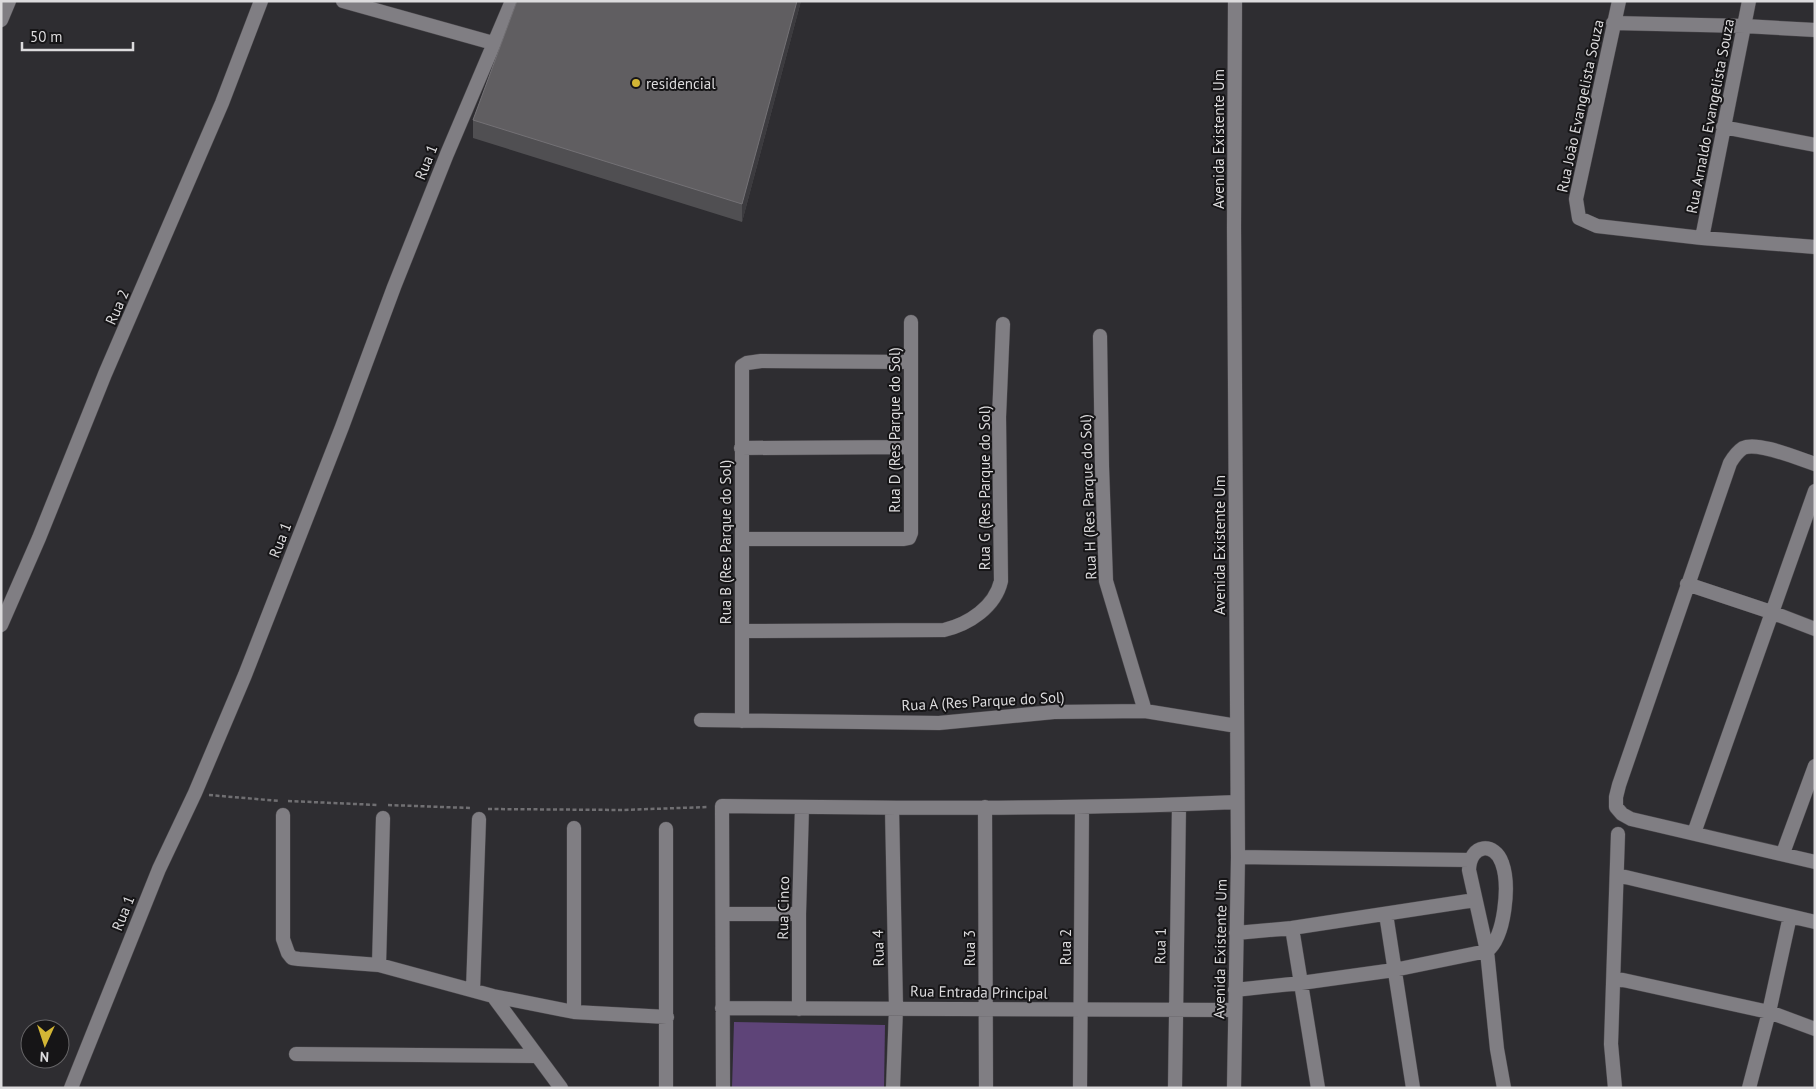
<svg xmlns="http://www.w3.org/2000/svg" width="1816" height="1089" font-family="'PT Sans',sans-serif">
  <rect width="100%" height="100%" fill="#2e2d31"/>
  <path fill="#5e4478" d="M734,1022l151,3 -1,63h-152z"/>
  <g fill="none" stroke-linecap="round" stroke-linejoin="round">
    <defs>
      <path id="minor" d="M343,1l150,42
        M1619,1l-43,198 3,19 18,8 105,12 113,9
        M1,20l8,-19
        M1613,23l131,3 71,4
        M1723,127l92,18
        M1702,238l47,-237
        M1100,336l2,130 4,115 39,130
        M741,448l169,-1
        M1815,464c-16,-5 -57,-23 -72,-16 -6,4 -10,10 -13,15l-111,322 -3,12v10l6,7 9,5 184,43
        M743,539h161l5,-1 2,-5v-211
        M1687,584l84,28 44,17
        M1,625l38,-87 66,-164 117,-271 39,-102
        M742,631l202,-1c25,-6 51,-23 57,-49l-2,-164 4,-93
        M701,720l238,3 115,-11 91,-1 92,15
        M742,721v-355l5,-3 14,-2 150,1
        M985,807l1,281
        M892,808l4,200 -3,80
        M283,815v124l5,14 4,5 7,1 80,6 114,31 81,16 93,5
        M1694,833l121,-342
        M1783,853l32,-87
        M1238,857l232,3
        M1617,875l198,47
        M723,914h76
        M1386,914l27,174
        M1292,928l26,160
        M1236,933l56,-5 183,-28
        M379,965l4,-147
        M1614,978l155,34 46,17
        M473,990l6,-171
        M1235,990l66,-7 93,-13 93,-19c18,-14 23,-66 15,-88 -7,-21 -32,-20 -33,7l18,81 10,98 7,39
        M493,996l68,92
        M722,1008l512,2
        M799,1009v-95l3,-107
        M574,1012v-184
        M296,1054l240,2
        M71,1088l88,-219 36,-76 50,-118 97,-248 52,-140 53,-133 65,-153
        M666,1088v-259
        M723,1088l-1,-282c171,2 344,4 515,-4
        M1080,1088l2,-281
        M1175,1088l4,-283
        M1234,1088l4,-231 -4,-630 1,-226
        M1615,1088l-4,-44 7,-210
        M1749,1088l20,-76 21,-96"/>
    </defs>
    <use href="#minor" stroke="#4a484c" stroke-width="15"/>
    <path stroke="#706f72" stroke-width="2.5" stroke-dasharray="4 2.5" stroke-linecap="butt" d="M209,795l71,6
      M288,801l90,4
      M388,805l82,3
      M488,809l134,1 86,-3"/>
    <use href="#minor" stroke="#807e83" stroke-width="14"/>
  </g>
  <path fill="#504f52" d="M517,1h284l-59,221 -269,-84v-18z"/>
  <path fill="#3c3b3f" d="M797,1h4l-59,221v-18z"/>
  <path fill="#605e61" stroke="#737175" d="M517,1h280l-55,203 -269,-84z"/>
  <circle fill="#d3b635" stroke="#161517" stroke-width="2" cx="636" cy="83" r="5"/>
  <g text-anchor="middle" dominant-baseline="central" stroke-width="4" stroke-linejoin="round" paint-order="stroke">
    <g font-size="15" fill="#dcdbdd" stroke="#161517" text-anchor="start">
      <text x="646" y="83">residencial</text>
    </g>
    <g font-size="15" fill="#dcdbdd" stroke="#161517">
      <text transform="translate(1580 106) rotate(-78)">Rua João Evangelista Souza</text>
      <text transform="translate(1710 116) rotate(-79)">Rua Arnaldo Evangelista Souza</text>
      <text transform="translate(1218 139) rotate(-90)">Avenida Existente Um</text>
      <text transform="translate(426 162) rotate(-68)">Rua 1</text>
      <text transform="translate(117 307) rotate(-66)">Rua 2</text>
      <text transform="translate(894 430) rotate(-90)">Rua D (Res Parque do Sol)</text>
      <text transform="translate(984 488) rotate(-90)">Rua G (Res Parque do Sol)</text>
      <text transform="translate(1088 497) rotate(-92)">Rua H (Res Parque do Sol)</text>
      <text transform="translate(280 540) rotate(-69)">Rua 1</text>
      <text transform="translate(725 542) rotate(-90)">Rua B (Res Parque do Sol)</text>
      <text transform="translate(1219 545) rotate(-90)">Avenida Existente Um</text>
      <text transform="translate(983 701) rotate(-3)">Rua A (Res Parque do Sol)</text>
      <text transform="translate(783 908) rotate(-89)">Rua Cinco</text>
      <text transform="translate(123 913) rotate(-68)">Rua 1</text>
      <text transform="translate(1160 946) rotate(-89)">Rua 1</text>
      <text transform="translate(1065 947) rotate(-90)">Rua 2</text>
      <text transform="translate(878 948) rotate(-91)">Rua 4</text>
      <text transform="translate(969 948) rotate(-90)">Rua 3</text>
      <text transform="translate(1220 949) rotate(-89)">Avenida Existente Um</text>
      <text transform="translate(979 992) rotate(1)">Rua Entrada Principal</text>
    </g>
  </g>
  <rect width="1816" height="1089" fill="none" stroke="#dcdbdd" stroke-width="5"/>
  <g transform="translate(45 1044) rotate(183)"><circle r="24" fill="#161517" stroke="#656466"/>
  <path d="M0-4L9 19L0 12L-9 19Z" fill="#d3b635"/>
  <text y="-8" font-size="14" font-weight="bold" text-anchor="middle" fill="#dcdbdd">N</text>
  </g>
  <path d="M22 42v8h111v-8" fill="none" stroke="#dcdbdd" stroke-width="2.5"/>
  <text x="30" y="42" font-size="15" fill="#dcdbdd" stroke="#161517" stroke-width="4" paint-order="stroke">50 m</text>
</svg>
